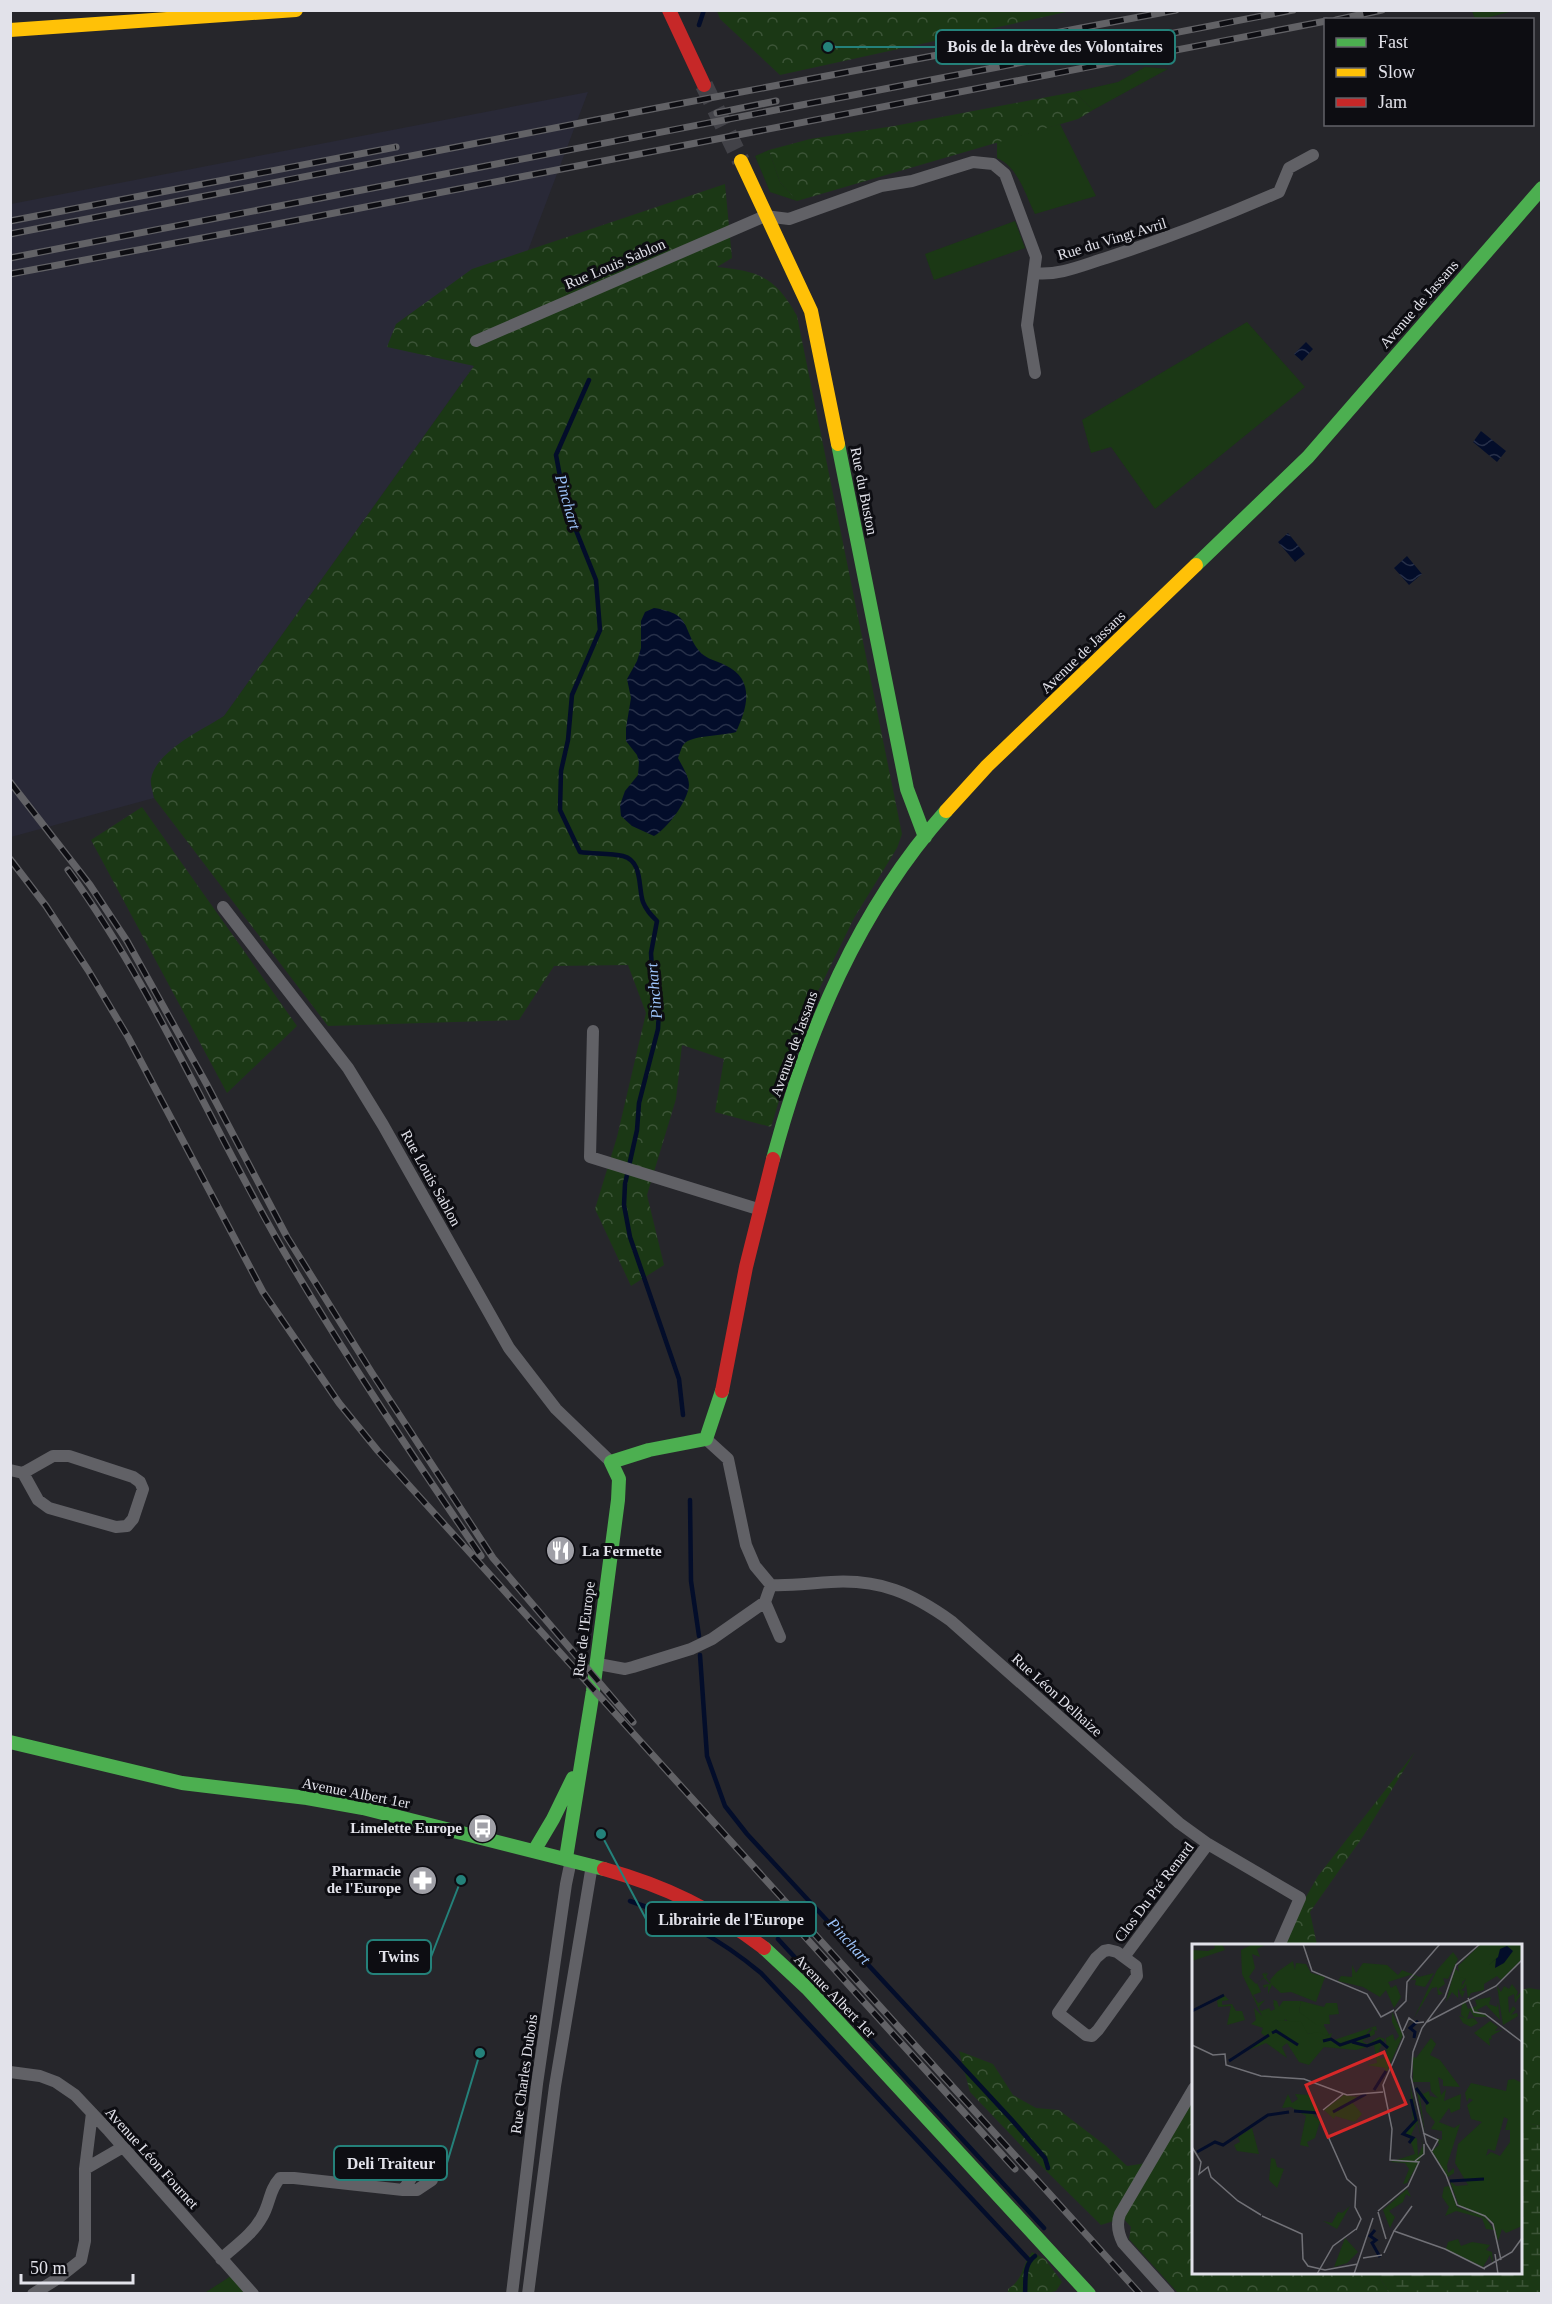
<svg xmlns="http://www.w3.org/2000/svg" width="1552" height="2304" font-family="'Times New Roman',serif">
  <defs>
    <pattern id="forest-crowns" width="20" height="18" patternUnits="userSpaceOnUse" patternTransform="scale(1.5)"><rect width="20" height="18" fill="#1b3815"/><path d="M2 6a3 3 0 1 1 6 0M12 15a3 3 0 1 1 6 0" fill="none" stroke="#3c5437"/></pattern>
    <pattern id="wetland-marsh" width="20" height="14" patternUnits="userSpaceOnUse" patternTransform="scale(1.5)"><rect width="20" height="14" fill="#1b3815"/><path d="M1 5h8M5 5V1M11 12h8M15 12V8" fill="none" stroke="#3c5437"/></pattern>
    <pattern id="water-waves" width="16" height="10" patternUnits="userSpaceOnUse" patternTransform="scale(1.5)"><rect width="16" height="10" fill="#030d2a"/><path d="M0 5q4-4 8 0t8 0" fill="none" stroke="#273049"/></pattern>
  </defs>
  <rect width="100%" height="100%" fill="#26262b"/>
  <path fill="#292937" d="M588,92l-98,259 -9,5 -257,360 -53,35 -20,29 3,18 -143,39v-633z"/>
  <path fill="#1b3815" d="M1472,11v-1l41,1 -31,8h-7z
    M1145,67l23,2 -75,41 -19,-18 44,-10z
    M1060,124l36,72 -61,18c-10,-20 -17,-47 -38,-56v-16z
    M769,150l11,32 17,19 -27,-9 -15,-36z
    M1015,221l10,27 -91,32 -9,-26z
    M1247,322l58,65 -150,122 -44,-62 -20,6 -9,-33z
    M231,2276l14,18h-42z"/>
  <path fill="url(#forest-crowns)" d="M717,11v-1l354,1 -291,64 -60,-56z
    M1074,92l19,18 -15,9 -281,82 -17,-19 -11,-32 41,-11 84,-13z
    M725,184l7,74 -15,9c43,4 59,11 80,49l105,518 -5,14 -43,70 -51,104 -32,105 -56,-15 9,-53 -42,-14 -6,54 -29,96 17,70 -33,21 -36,-77 22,-72 29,-124 -18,-48 -74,1 -35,54 -191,6 -174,-228c-1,-6 -4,-14 -3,-19 5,-28 51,-49 73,-63l250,-350 -87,-19 9,-23 76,-55z
    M142,807l155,219 -70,67 -136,-253z
    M1415,1752l-51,83 -54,77 7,33 -39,1 40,-70z
    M1529,1988l12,2v136l-20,-4v-132z
    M959,2051l34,13 20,31 23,13 23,2 47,36 21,20 26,-4 40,-70 1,180 183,1 12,20h-211l-49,-54 2,-12 -8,-9 -22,7 -70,-69 -61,-64z
    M1032,2252l13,7 17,23 -6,9 -9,2h-39v-4c17,-11 13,-23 24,-37z"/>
  <path fill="url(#wetland-marsh)" d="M1521,2122l20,4v167h-152l-12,-20 143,-1z"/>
  <path fill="url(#water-waves)" d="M1306,342l7,7 -11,12 -8,-7z
    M1481,431l25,20 -9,11 -24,-20z
    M1288,533l17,21 -10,8 -17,-20z
    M1407,556l15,18 -13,11 -15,-17z
    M654,608c40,6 27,22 47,45 6,6 16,8 24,12 30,14 23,42 11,67 -13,4 -45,3 -52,12 -3,3 -4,10 -6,14 4,8 11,18 11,27 -1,16 -22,44 -35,51l-22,-10 -11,-10 -1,-11 5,-14 13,-16 1,-13 -2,-7 -11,-14v-13l5,-30 -4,-19 10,-18 4,-13v-27l4,-9z"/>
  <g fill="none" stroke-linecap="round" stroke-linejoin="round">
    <path stroke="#030d2a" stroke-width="4.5" d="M699,25l5,-15
      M589,380l-33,75 9,48 31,77 4,50 -28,65 -4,45 -7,31 -1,39 20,42c14,2 30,1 43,4 20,5 15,32 20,46 3,8 8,13 14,19l-6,32 2,34 6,23 -1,19 -19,74 -2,27 -12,54 -1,21 6,32 49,142 4,36
      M690,1500l1,81 8,55
      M700,1655l7,101 18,50 22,28 264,285 34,39 3,10
      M630,1901c52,18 89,37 131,72l268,287
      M778,1939l266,289
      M1025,2294c1,-14 -2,-29 10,-38"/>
    <path stroke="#424248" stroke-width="18" stroke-dasharray="18 9" stroke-linecap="butt" d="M704,85l37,76"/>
    <path stroke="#616166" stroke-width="12" d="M1034,273c25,3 49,-8 72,-15 59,-19 116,-41 173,-66l10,-24 24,-13
      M476,341l289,-125 24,3 92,-33 31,-5 61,-19 20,2 12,10 31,83 -9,68 8,48
      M223,907l125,161 35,57 126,223 47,61 55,53
      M593,1031l-3,126 171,53
      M706,1439l22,20 18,86 9,21 16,19
      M10,1470l13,3 15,27 11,8 67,19 11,-1 6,-7 10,-30 -3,-7 -7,-5 -64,-21h-16l-30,17
      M771,1585c20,1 40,-2 60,-3 49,-3 81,11 120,39l228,202 29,21 92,54 -21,48
      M765,1602l15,35
      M598,1664l27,5 8,-2 58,-18 21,-10 53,-37 6,-17
      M1109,1950l8,2 19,14 1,10 -39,54 -6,6 -6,-1 -28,-22 38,-55 8,-7z
      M1124,1957l84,-113
      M10,2072l30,4 16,6 19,13 34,36 144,163
      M85,2169l38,-22
      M221,2259c14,-13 32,-25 41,-42 8,-13 7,-27 18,-39h14l109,12h14l15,-10 2,-14 -5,-2c-14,3 -18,16 -26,26
      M33,2294l24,-15 24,-19 4,-19v-72l7,-56
      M512,2294l25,-210 29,-200 5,-24
      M528,2294l27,-208 37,-221
      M1169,2294l-46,-51c-5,-10 -7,-19 -3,-29l74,-126"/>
    <path stroke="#4caf50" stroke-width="14" d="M838,444l69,345 18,48
      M1196,565l112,-108 234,-269
      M773,1159c34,-127 85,-249 173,-348
      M10,1742l172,41 125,15 56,10 241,61
      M534,1851l19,-32 20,-41
      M566,1858l27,-167 25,-191 1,-21 -8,-17 38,-12 57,-11 16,-48
      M764,1948l43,40 282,306"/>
    <path stroke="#ffc107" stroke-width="14" d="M10,30l286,-20
      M741,161l70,150 27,133
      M946,811l41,-45 209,-201"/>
    <path stroke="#c62828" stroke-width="14" d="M669,10l35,75
      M722,1391l24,-124 27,-108
      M604,1869c61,17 109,40 160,79"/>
    <defs>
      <path id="rail" d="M1336,20l46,-10
        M717,113l59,-12
        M10,221l386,-74
        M10,234l647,-126 519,-98
        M10,258l1283,-248
        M10,274l309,-58 1007,-195
        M10,782l80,103 37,56 79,142 81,154 85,136 121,185 140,164
        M10,859l36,47 42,64 40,67 135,255 76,111 39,48 37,41 725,802
        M68,870c83,114 138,245 207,366 63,110 135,216 206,320
        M798,1929l217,240"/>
    </defs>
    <use href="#rail" stroke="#626266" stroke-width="7"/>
    <use href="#rail" stroke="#0d0d12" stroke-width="4.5" stroke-dasharray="14" stroke-linecap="butt"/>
  </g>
  <defs>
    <symbol id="restaurant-disc" viewBox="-11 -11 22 22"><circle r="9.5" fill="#a0a0a7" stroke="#0d0d12"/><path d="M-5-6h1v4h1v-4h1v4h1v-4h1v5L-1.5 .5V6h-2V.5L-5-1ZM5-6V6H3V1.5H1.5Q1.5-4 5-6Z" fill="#fff"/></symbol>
    <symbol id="bus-disc" viewBox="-11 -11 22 22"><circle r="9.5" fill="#a0a0a7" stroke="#0d0d12"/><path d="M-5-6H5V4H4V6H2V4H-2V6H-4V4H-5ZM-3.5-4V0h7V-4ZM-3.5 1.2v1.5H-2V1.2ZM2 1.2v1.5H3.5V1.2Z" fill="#fff"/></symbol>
    <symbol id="pharmacy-disc" viewBox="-11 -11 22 22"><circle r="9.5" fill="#a0a0a7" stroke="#0d0d12"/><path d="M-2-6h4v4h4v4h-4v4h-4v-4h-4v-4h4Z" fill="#fff"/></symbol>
  </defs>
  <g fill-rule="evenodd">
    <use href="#restaurant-disc" x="544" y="1534" width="33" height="33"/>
    <use href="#bus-disc" x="466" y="1812" width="33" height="33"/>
    <use href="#pharmacy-disc" x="406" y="1864" width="33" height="33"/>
  </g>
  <g text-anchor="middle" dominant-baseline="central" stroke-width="6" stroke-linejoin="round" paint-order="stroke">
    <g font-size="15" fill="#e2e2ea" stroke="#0d0d12">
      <text transform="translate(1112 239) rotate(-17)">Rue du Vingt Avril</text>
      <text transform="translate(615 264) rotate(-23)">Rue Louis Sablon</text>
      <text transform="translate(1419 304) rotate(-49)">Avenue de Jassans</text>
      <text transform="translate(864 491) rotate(79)">Rue du Buston</text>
      <text transform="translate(1083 652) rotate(-44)">Avenue de Jassans</text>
      <text transform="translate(794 1044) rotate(-70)">Avenue de Jassans</text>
      <text transform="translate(431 1178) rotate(61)">Rue Louis Sablon</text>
      <text transform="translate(584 1629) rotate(-83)">Rue de l'Europe</text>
      <text transform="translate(1057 1695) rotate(42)">Rue Léon Delhaize</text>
      <text transform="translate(356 1793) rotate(11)">Avenue Albert 1er</text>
      <text transform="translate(1154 1892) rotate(-53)">Clos Du Pré Renard</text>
      <text transform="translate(835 1996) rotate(46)">Avenue Albert 1er</text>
      <text transform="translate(524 2074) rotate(-82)">Rue Charles Dubois</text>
      <text transform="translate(152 2158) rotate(48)">Avenue Léon Fournet</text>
    </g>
    <g font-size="15" font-weight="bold" fill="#e2e2ea" stroke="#0d0d12" text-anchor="end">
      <text x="582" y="1551" text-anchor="start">La Fermette</text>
      <text x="462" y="1828">Limelette Europe</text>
      <text x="401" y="1871">Pharmacie<tspan x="401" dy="17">de l'Europe</tspan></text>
    </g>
    <g font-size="16" font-style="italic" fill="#9dc4fb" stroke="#0d0d12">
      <text transform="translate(568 502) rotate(74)">Pinchart</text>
      <text transform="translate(654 991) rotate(-95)">Pinchart</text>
      <text transform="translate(849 1941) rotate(48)">Pinchart</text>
    </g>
  </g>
  <g transform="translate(1192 1944)">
    <rect width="330" height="330" fill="#26262b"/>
    <path d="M263,24l11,11 -4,3 -1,14 -3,-8v10l-6,-6 -6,10zM32,51l5,5 -7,1v4l10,-1 4,7h6l3,9 -18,5 4,-19 -13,1 -1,-6zM81,56l4,1 2,6 4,-6h18l-2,11 24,12 7,12 -28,-3 -17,-14 -1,4 -7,-3v-6l-4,3 4,-5z" fill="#1b3815"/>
    <path d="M22,0h8l3,6 -33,11v-11l16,1 7,-3zM61,0l12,1 -8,4 3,8 -8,-3 3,14 -6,9 7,7 8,-7 -2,-3 5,-2 -4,3 5,-2 -2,4 6,8 -4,9v-8l-4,2 -1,-3 7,-1 -6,-6 -7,5 4,9 -8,3 5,8 7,-3 -6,7 2,4 8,-3 2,3 4,-2 -2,-6 4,1v16l24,2 7,12 10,-2 9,4 5,-3 -2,6 6,4 28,-6 10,-9 1,6 -13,7 5,3 12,-7 6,2 -6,11 1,9 7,-2 -1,-19 7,-4 2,7 4,-5 -7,-14v-10l11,23 -18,40v-7l-18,-3 10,-2 -3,-18 -18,5 -32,-3 -15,18 -10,-3 -12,-19 -5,4 5,11 -21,-15 -17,7 8,-9 11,-3 -7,-5 2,-5 -12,-4 5,-4 -2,-12 8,8 -20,-42 -1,-24zM289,0h40l1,15 -21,21 -4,-4 -13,8v6l-13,3 -3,5 -2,-14 -2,4 -3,2 4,1 -3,7 -2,-9 6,-10 -6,-2v4l-2,-15zM171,19l24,2 11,10 4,-5 17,7 15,-4 -9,14 -10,-2 1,-5 -6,-1 8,-1 -8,-3 -22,7 3,6 5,-3 5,12 -7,11 -8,-18 -6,7 -17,-10 -25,-6 3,-5 11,1v-12l4,8zM320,40l6,8 -2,5 5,-5v3l-6,8 -1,-9 -6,3 1,16 4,-7 3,3 -5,6 6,-2 1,3 -15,9 -6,-39 4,6 3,-6 5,3zM299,53l-2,7 8,3 1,-4 2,17 -14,-15 -9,5 11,7h-14l-4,-7 -3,9 7,-1 4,5 -7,4 -8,-4 -4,-7 6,2 -4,-3 1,-12 3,-2 3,8 9,-3 -2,-6zM109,57l23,6 2,-4h11l2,11 -10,1 1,9h-6v3l-7,-2 -18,-13zM298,77l8,6 -3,4 7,-1 -11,6 1,4 -3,-2 1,8 -16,-13zM239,94l5,6 -6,11 10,5 20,27 -17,-1v-6l-5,-3 3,18 5,-6 -2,12 17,-7 -1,15 -9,4 -2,-5 -10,14 15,6 6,-4 -13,41 1,8 6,-5v5l-6,4 -16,-26 7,-6 -2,-7 5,2v-9l-11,-2 4,-7 -9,-11 -1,-13 -5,-2 5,38 -9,-48 7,8 6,-3 1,5 8,2 -7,-7 -1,-9h-17v-25l3,1zM322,135l8,4v143l-16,7 -4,-4 -4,12 -5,-19 -34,-16 -9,-25 6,5 12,-1 -13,-22 3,-19 24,-22 -11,-3 -4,-14 6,-5 -4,-2 -2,4 -2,-9 6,-10 35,8 2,-11zM312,173l4,2 -3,11h5v12l-10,14 -9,-4 -5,4 2,-7 7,2zM218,140l14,68 -17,31 -4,1 6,-15 -4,-6 -15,-1 25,-8 -6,-17 -7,-3 11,-12zM225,178l6,23 -5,11 -1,-17 -6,-4zM96,150l4,9 6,-4 -3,-5 14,1 11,15 -7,5 7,6 -5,17 -8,4 2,5 -9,-2 6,-29 -15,-9 -9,1zM152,151l19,3 -11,4 10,12 -7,8 -20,-6 -1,3 -10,-9zM60,184l7,26 -22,-3 -3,-6 6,-3 -2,-5zM79,214l4,1 2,8 7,2 -7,19 -8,-8zM257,242l8,21 29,11 8,12 -8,-1 -4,-11 -26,-7 -11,5 4,-9 -7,-10 2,-10zM215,245l4,8 -5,-3 -3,8 -14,9 6,6 -5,11 -7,-18zM158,262l-13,23 -14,-8 9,2 6,-11 4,1zM153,294l13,14 -11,11 -13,4zM266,295l3,7 11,-4 18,3 -4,5 6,2 1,12 -3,-9 -7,12 -37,-18 2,-7z" fill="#1b3815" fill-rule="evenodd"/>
    <path d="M261,8l5,7 -10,20 -5,-1 2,6 -7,5 5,5 -5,1 -1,-8 -5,1 -18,30 23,-48zM184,82l1,5 -6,-3 -7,9 -28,6 -2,-3z" fill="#1b3815"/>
    <path d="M101,17l2,9 1,-7 10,1 5,9 14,4 -9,25 -25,-10 -10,1 -10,-9 -1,-4 7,-8z" fill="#1b3815"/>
    <path d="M315,2l6,5 -9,12 -9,5 1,-9 -7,6 9,-8 2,-8z" fill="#030d2a"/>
    <path fill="none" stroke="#030d2a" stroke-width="3" d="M0,67l32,-16M80,89l4,-2 22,14M222,94l1,-6 -5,-4 8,-7M131,97l8,-2 9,6 30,-10M160,98l15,4 13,-5 8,7M37,117l40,-26M224,144l12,16M182,146l12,-19M102,167l25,2M141,168l33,-18M217,199l4,-5 -10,-4 13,-14 -5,-21M5,208l18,-10 8,3 45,-30 21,-3M258,237l34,-2M183,286l-5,6 6,4 -4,3 8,14"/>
    <path fill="none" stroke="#717177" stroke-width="1.5" d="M111,0l9,27 55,23 14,23 13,-7M288,0l-24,21 -11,32 -23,31 -9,24 -2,25 15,66 20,32 11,30 28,11 8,8 8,36M276,54l6,14 11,2 37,28M235,78l69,-36 26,-26M211,87l6,-13 7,5 8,-1M0,101l21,10 12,-1 1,11 35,11 43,3 43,16 36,-3M131,166l20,-16M127,172l28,63 9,8 -1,20 6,12 -5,11M231,189l15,7 -6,11M0,203l9,15 -2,12 9,-7 3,10 27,24 23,14M223,217l9,-7v-10M186,267l30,-25 11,-24 -29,-2 2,-31 -9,-44 21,-48 -9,-25 11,-11 1,-19 33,-38M186,268l8,27M70,272l40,18 1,25 5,7 17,4 33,-6M202,287l18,-25M253,305l40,20M192,309l10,-22 51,18M303,310l3,20M171,314l19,-3M292,324l28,-16 10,-14M125,330l16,-28 23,-17M162,330l19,-56"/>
    <path fill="#d62828" fill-opacity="0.15" stroke="#d62828" stroke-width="3" d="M192,108l22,52 -78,33 -22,-52z"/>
    <rect width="330" height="330" fill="none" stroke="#e2e2ea" stroke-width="3"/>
  </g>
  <path fill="none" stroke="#24817a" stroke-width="2" d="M828 47L936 47M601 1834L646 1919M461 1880L431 1957M480 2053L447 2163"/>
  <g fill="#24817a" stroke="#0d0d12" stroke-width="2">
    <circle cx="828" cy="47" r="6"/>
    <circle cx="601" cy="1834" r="6"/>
    <circle cx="461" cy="1880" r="6"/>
    <circle cx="480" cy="2053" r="6"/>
  </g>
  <g fill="#0d0d12" stroke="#24817a" stroke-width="2">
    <rect x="936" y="30" width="239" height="34" rx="6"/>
    <rect x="646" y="1902" width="170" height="34" rx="6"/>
    <rect x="367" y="1940" width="64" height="34" rx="6"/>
    <rect x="334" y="2146" width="113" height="34" rx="6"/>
  </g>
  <g font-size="16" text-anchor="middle" font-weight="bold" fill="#e2e2ea">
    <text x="1055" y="52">Bois de la drève des Volontaires</text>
    <text x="731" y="1925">Librairie de l'Europe</text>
    <text x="399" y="1962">Twins</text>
    <text x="391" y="2169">Deli Traiteur</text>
  </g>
  <rect width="1552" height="2304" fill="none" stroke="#e2e2ea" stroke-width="24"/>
  <rect x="1324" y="18" width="210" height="108" fill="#0d0d12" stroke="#626268" stroke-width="1.5"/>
  <rect x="1336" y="38" width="30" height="9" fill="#4caf50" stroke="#626268" stroke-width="1.5"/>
  <text x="1378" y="48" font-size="18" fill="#e2e2ea">Fast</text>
  <rect x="1336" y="68" width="30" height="9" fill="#ffc107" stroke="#626268" stroke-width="1.5"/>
  <text x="1378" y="78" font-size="18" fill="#e2e2ea">Slow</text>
  <rect x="1336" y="98" width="30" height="9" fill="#c62828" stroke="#626268" stroke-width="1.5"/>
  <text x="1378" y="108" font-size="18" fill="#e2e2ea">Jam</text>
  <path d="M21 2274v9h112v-9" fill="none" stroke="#e2e2ea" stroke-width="3"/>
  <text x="30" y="2274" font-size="18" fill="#e2e2ea" stroke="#0d0d12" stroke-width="4.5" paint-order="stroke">50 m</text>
</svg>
